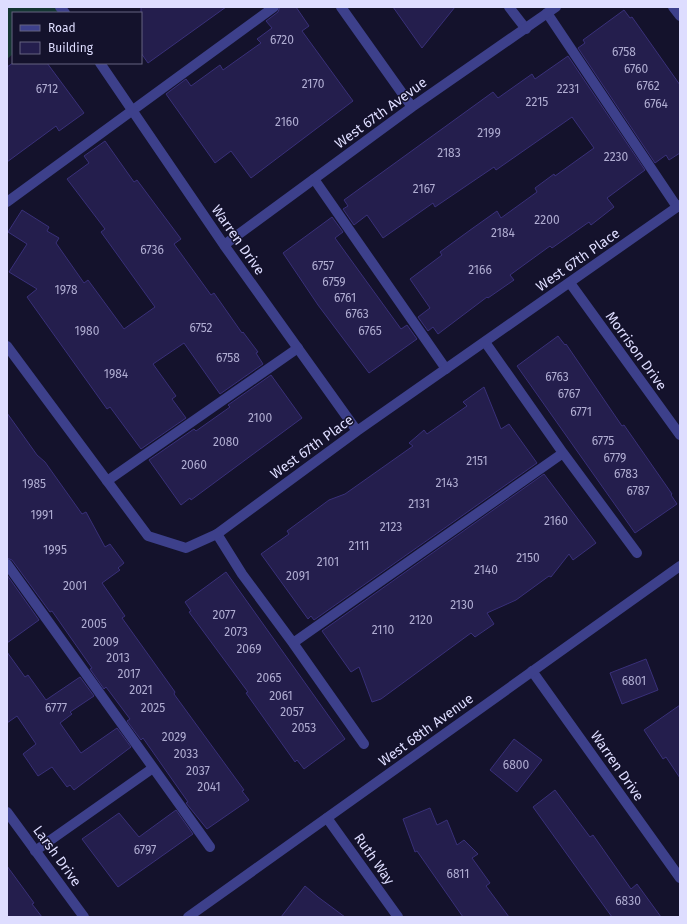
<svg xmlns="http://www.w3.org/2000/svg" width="687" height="924" font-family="'Fira Sans',sans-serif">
  <rect width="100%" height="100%" fill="#14122c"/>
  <path fill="#153633" d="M7,7h53l5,6h-52v41l-6,5z"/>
  <path fill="#241e4d" stroke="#393079" d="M141,7h85l-78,56 -7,-10z
    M280,7h16l13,19 -7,5 51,70 -102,77 -20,-27 -16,12 -49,-69 20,-15 5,7 29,-21 3,5 38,-27 -4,-4 15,-11 -6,-7 12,-9z
    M393,7h62l-33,41z
    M624,10l6,8 2,-1 48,68v68l-11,7 -3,-5 -11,8 -77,-115 7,-5 -2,-3z
    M568,56l77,114 -38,28 7,9 -23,18 -2,-3 -37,26 -2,-2 -40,29 4,5 -26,18 -1,-1 -49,37 -5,-7 -5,4 -10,-14 12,-9 -20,-29 32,-24 -2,-3 33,-24 24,-17 4,7 36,-26 -2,-4 19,-14 1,2 39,-28 -22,-31 -76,53 -2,-3 -59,40 -2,-4 -50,35 -16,-23 -13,10 -11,-16 5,-3 -4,-6 149,-108 5,6 34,-24 3,5z
    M13,63h34l37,50 -25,18 -3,-5 -49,36v-95z
    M105,141l29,41 3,-2 44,59 -7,5 37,51 3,-2 28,40 1,-1 15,20 -2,1 7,11 -43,30 -36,-51 -31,21 23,32 -4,3 14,19 -45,31 -31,-42 -3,2 -80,-112 10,-8 -28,-17 18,-28 -19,-12 14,-22 27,17 -2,4 12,7 -3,5 28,40 4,-3 36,49 31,-22 -54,-75 4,-3 -38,-50 22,-16 -5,-7z
    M332,217l11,15 -8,6 66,91 6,-4 10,14 -48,34 -51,-68 -35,-52z
    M558,336l7,9 1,-1 56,82 2,-1 48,69 -1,1 6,9 -42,29 -118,-167z
    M271,375l31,43 -111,82 -1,-2 -9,7 -32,-45 45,-31 2,2 34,-24 -2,-2z
    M484,387l17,42 8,-5 28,39 -223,157 -3,-4 -3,3 -47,-65 28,-20 -2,-3 42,-31 16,-6 68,-48 -4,-3 15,-13 3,4 40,-28 -4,-4z
    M7,413l30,42 8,7 37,52 4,-2 19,35 5,-3 14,19 -6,5 2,2 -18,13 23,33 -3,2 53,74 -1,2 70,96 -2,1 7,9 -42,29 -21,-26 2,-1 -45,-64 -2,2 -14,-19 3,-2 -24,-32 -2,2 -14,-20 2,-1 -40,-57 -2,1 -38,-52 -5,-2z
    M544,474l52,69 -23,17 -4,-6 -18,23 -2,-1 -33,24 -29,13 7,11 -19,13 -4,-4 -90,66 -9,3 -13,-35 -8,5 -29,-41z
    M226,572l119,167 -41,30 -7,-9 -2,2 -49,-69 2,-1 -59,-80 2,-1 -6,-9z
    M7,575l32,45 -32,23z
    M7,652l18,25 3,-2 18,25 34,-23 14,19 -24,16 2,2 -12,9 21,30 36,-25 14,19 -57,43 -4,-5 -3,2 -15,-20 -14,9 -15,-22 13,-10 -19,-28 -10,7z
    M646,659l12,31 -36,14 -12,-31z
    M680,705v73l-14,-21 -3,2 -19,-29z
    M514,739l28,21 -25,32 -27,-22z
    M555,790l35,47 3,-2 38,54 6,-5 24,33h-49l-79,-110z
    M430,808l7,17 10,-5 10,25 7,-5 14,14 -6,4 18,25 -4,3 23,31h-46l-46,-66 -2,1 -12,-33z
    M176,810l17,24 -75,53 -36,-48 37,-26 20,24z
    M7,866l27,37 -2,1 10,13h-35z
    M305,886l13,11 27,20h-64z"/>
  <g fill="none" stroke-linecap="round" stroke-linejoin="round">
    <path stroke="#3d408b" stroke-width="10" d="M509,7l17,22
      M547,13l130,194
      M314,179l132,190
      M7,202l267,-195
      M485,342l78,111 74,100
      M107,481l191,-133
      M217,534l25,40 51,69 71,101
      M7,564l203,283
      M293,643l270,-190
      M35,851l118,-83"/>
    <path stroke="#3d408b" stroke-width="10" d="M60,7l5,6
      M341,7l71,100
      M673,7l7,9
      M100,63l124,182 133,186
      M224,245l188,-138 144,-100
      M570,283l110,152
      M7,346l141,190 38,12 31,-14 140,-103 323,-226
      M532,671l148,207
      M7,812l77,105
      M327,818l71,99"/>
    <path stroke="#3d408b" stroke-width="10" d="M188,917l492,-351"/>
  </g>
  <g text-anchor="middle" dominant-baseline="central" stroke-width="3" stroke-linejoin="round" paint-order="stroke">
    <g font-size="12" fill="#b0add2">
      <text x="282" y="40">6720</text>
      <text x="624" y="52">6758</text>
      <text x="636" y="69">6760</text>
      <text x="313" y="84">2170</text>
      <text x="648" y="86">6762</text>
      <text x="47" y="89">6712</text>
      <text x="568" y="89">2231</text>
      <text x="537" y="102">2215</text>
      <text x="656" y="104">6764</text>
      <text x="287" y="122">2160</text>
      <text x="489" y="133">2199</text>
      <text x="449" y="153">2183</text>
      <text x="616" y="157">2230</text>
      <text x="424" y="189">2167</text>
      <text x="547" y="220">2200</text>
      <text x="503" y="233">2184</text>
      <text x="152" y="250">6736</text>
      <text x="323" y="266">6757</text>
      <text x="480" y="270">2166</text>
      <text x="334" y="282">6759</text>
      <text x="66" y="290">1978</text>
      <text x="345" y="298">6761</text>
      <text x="357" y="314">6763</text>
      <text x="201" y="328">6752</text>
      <text x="87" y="331">1980</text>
      <text x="370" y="331">6765</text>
      <text x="228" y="358">6758</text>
      <text x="116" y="374">1984</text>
      <text x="557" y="377">6763</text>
      <text x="569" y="394">6767</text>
      <text x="581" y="412">6771</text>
      <text x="260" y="418">2100</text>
      <text x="603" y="441">6775</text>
      <text x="226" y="442">2080</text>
      <text x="615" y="458">6779</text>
      <text x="477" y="461">2151</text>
      <text x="194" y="465">2060</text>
      <text x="626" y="474">6783</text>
      <text x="447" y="483">2143</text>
      <text x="34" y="484">1985</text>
      <text x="638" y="491">6787</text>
      <text x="419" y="504">2131</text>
      <text x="42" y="515">1991</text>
      <text x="556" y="521">2160</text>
      <text x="391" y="527">2123</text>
      <text x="359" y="546">2111</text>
      <text x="55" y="550">1995</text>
      <text x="528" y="558">2150</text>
      <text x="328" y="562">2101</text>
      <text x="486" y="570">2140</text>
      <text x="298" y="576">2091</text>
      <text x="75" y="586">2001</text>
      <text x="462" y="605">2130</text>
      <text x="224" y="615">2077</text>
      <text x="421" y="620">2120</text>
      <text x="94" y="624">2005</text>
      <text x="383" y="630">2110</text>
      <text x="236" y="632">2073</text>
      <text x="106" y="642">2009</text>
      <text x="249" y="649">2069</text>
      <text x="118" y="658">2013</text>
      <text x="129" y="674">2017</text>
      <text x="269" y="678">2065</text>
      <text x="634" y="681">6801</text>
      <text x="141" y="690">2021</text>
      <text x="281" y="696">2061</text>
      <text x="56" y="708">6777</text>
      <text x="153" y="708">2025</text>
      <text x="292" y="712">2057</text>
      <text x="304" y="728">2053</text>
      <text x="174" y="737">2029</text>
      <text x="186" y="754">2033</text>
      <text x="516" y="765">6800</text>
      <text x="198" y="771">2037</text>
      <text x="209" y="787">2041</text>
      <text x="145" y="850">6797</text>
      <text x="458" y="874">6811</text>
      <text x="628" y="901">6830</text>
    </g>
    <g font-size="14" fill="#deddff" stroke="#14122c">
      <text transform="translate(381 113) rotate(-36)">West 67th Avevue</text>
      <text transform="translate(238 240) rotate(55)">Warren Drive</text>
      <text transform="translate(578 260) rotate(-35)">West 67th Place</text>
      <text transform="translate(636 351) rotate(54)">Morrison Drive</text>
      <text transform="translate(312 447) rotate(-36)">West 67th Place</text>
      <text transform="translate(426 730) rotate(-36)">West 68th Avenue</text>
      <text transform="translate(617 766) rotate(55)">Warren Drive</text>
      <text transform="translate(57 856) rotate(54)">Larsh Drive</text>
      <text transform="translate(374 859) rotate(55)">Ruth Way</text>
    </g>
  </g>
  <rect width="687" height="924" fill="none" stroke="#deddff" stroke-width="16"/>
  <rect x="12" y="12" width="130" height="52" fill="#14122c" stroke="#656380"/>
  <rect x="20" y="25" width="20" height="6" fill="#3d408b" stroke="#656380"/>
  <text x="48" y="32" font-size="12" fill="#deddff">Road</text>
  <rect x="20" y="42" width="20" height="12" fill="#241e4d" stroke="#656380"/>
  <text x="48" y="52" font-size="12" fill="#deddff">Building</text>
</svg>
